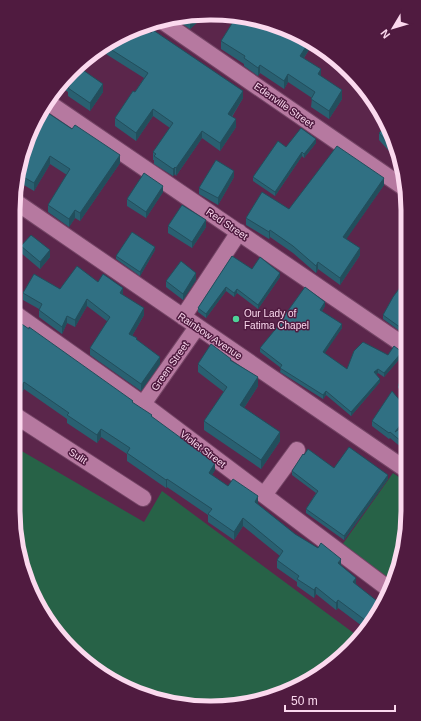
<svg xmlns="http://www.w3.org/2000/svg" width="421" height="721" font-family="Helvetica,sans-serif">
  <rect width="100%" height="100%" fill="#5b264b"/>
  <path fill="#276247" d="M13,446l131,76 18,-31 197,146 -28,30 -57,30 -63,11 -52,-7 -58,-26 -47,-44 -31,-57 -10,-64z
    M393,473l15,10v41l-10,50 -5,9 -51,-38z"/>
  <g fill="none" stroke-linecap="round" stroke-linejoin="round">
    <defs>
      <path id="minor" d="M162,21l244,168
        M46,101l362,247
        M13,200l395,271
        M13,312l130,92 247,186
        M183,317l56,-85
        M143,404l54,-77
        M13,414l130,84
        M264,495l33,-45"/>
    </defs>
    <use href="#minor" stroke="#744465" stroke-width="18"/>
    <use href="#minor" stroke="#b679a0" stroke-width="16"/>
  </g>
  <path fill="#296071" d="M172,17h31l-13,12z
    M249,17l64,26 -9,15 38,41 -13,20 -18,-12 1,-9 -24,-16 -4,7 -24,-16 -2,3 -14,-10v-2l-23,-15v-8z
    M144,29l99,69 -11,19 4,10 -16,24 -18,-13 -26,38 -1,-2 -2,2 -19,-12v-4h-1v-8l17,-24 -17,-12 -17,25 -21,-15v-8l20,-26 9,-14 -46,-29 3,-3z
    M81,66l-1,2 23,24 -13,19 -22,-15v-4l-8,-5z
    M388,125l8,19 -7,7 -10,-11v-7z
    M316,143l-12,15 -2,-2 -27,40 -22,-15v-4l33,-30z
    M24,147l96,16 -40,58 -5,-3 -6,9 -21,-15v-7l19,-30 -17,-11 -16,27 -17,-10z
    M234,177l-16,28 -19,-11v-6z
    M384,185l-38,54 14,16 -20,30 -22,-16 -2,4 -23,-20 -23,-16 -1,2 -23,-14v-7l43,-9z
    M163,192l-17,26 -19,-12v-7z
    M408,206v12l-3,-2v-7z
    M168,226l38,1 -14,21 -24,-15z
    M21,246l29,11 -10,12 -19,-16z
    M155,250l-15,26 -24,-17v-3z
    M232,256l20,13 28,8 -22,32 -21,-16 -3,4 -8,-6 -20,27 -8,-6v-4z
    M196,280l-13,20 -17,-13v-6z
    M98,282l25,13 21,20 -12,21 28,28 -19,27 -51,-36v-7l18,-26 -21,-16 -12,21 -8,-4 -5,11 -23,-17v-8l-16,-9v-7l37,-4z
    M408,284v53l-25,-18v-4z
    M325,306l-3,5 20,17 -18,25 23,16 41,-14 14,1 -18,21 -6,-4 -2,1 4,8 -29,34 -25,-21 -3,4 -43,-27 1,-4 -21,-16v-4l22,-26v-3z
    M13,318l120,85 19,14 63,53 -3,5 16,11 30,18 37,30 46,31 15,20 19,35 -9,9 -28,-21 -2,2 -20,-16 -2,4 -17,-12v-4l-20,-14v-8l3,-4 -37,-30 -9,14 -26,-18v-7l-41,-28 -1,1 -39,-27v-7l-26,-17 -4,6 -30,-20v-4l-43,-30 -10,16h-1z
    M231,361l27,25 -14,22 36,33 -19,28 -57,-39v-9l20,-29 -26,-20v-8z
    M408,372v23l-10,-7v-3z
    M408,410v11l-4,5 4,-3v30l-18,-15 -1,1 -17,-13v-5z
    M334,468l54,11 -44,61 -38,-27v-4l10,-16 -24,-18v-4z"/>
  <path fill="#224e5c" d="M192,17h11l-13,12v-10z
    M309,42l4,1 -13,21v-8z
    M260,65v8l-2,3v-8z
    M321,69v8l-3,-3z
    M288,74v8l-4,7v-8z
    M103,84v8l-13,19v-8z
    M342,90v9l-13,20v-8z
    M243,91v7l-15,24v-8z
    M153,109v7l-17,25v-8z
    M236,119v8l-16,24v-8z
    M202,131v7l-26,38v-8z
    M316,139v4l-12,15v-4z
    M394,139l2,5 -7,7v-7z
    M302,152v4l-27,40v-4z
    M120,155v8l-40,58v-8z
    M50,156v8l-16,27v-8z
    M175,167v7l-2,2v-7z
    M234,171v6l-16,28v-7z
    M384,178v7l-41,59v-7z
    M163,186v6l-17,26v-6z
    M75,210v8l-6,9v-8z
    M206,220v7l-14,21v-6z
    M270,230v7l-1,2v-7z
    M155,247v3l-15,26v-4z
    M360,248v7l-20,30v-7z
    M50,250v7l-10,12v-7z
    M18,253v7l-5,6v-6z
    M318,262v7l-2,4v-7z
    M196,273v7l-13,20v-6z
    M280,273v4l-22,32v-4z
    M226,287v4l-20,27v-4z
    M123,288v7l-3,-2z
    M237,289v4l-3,4v-4z
    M87,299v7l-12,21v-7z
    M325,302v4l-5,8v-4z
    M144,308v7l-15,26v-7z
    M67,316v7l-5,11v-7z
    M342,324v4l-19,28v-4z
    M402,352v4l-18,21v-4z
    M160,357v7l-19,27v-7z
    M378,369v4l-4,3v-4z
    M258,377v9l-18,28v-9z
    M380,379v3l-29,34v-4z
    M24,382v7l-10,16h-1v-8z
    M326,391v4l-3,4v-4z
    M408,415v6l-12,16 -1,-5z
    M101,429v8l-4,6v-8z
    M280,432v9l-19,28v-9z
    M215,463v7l-6,10v-7z
    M388,475v4l-44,61v-4z
    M167,479v8l-1,1v-8z
    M258,496v8l-3,-2z
    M243,518v8l-9,14v-8z
    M341,559v7l-3,-3z
    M356,578v8l-3,-4z
    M316,587v7l-2,4v-8z
    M338,600v8l-2,2v-7z"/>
  <path fill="#307083" stroke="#224e5c" d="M186,17h6l-2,2z
    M236,17h13l60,25 -9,14 21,13 -3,5 24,16 -13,21 -18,-12 4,-7 -27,-18 -4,7 -24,-16 -2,3 -14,-10 1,-2 -24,-15z
    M144,29l7,4 2,-3 90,61 -15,23 8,5 -16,24 -18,-12 -26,37 -1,-1 -2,2 -19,-13 2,-2 -3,-2 20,-29 -20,-14 -17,24 -21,-15 18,-27 2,1 13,-19 -44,-28z
    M80,68l23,16 -13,19 -22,-15 2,-3 -5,-3z
    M42,109l30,20 3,-4 45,30 -40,58 -5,-3 -6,9 -21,-14 22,-36 -20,-13 -16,27 -16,-9 6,-27z
    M388,125l6,14 -5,5 -10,-11z
    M301,128l15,11 -12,15 -2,-2 -27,40 -22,-15 25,-36 8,6z
    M337,146l47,32 -41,59 17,11 -20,30 -22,-16 -2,4 -23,-20 -23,-16 -1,2 -23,-14 16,-26 27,17z
    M216,160l18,11 -16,27 -19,-10z
    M144,173l19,13 -17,26 -19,-13z
    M182,205l24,15 -14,22 -24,-16z
    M408,206v5l-3,-2z
    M132,232l23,15 -15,25 -24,-16z
    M31,235l19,15 -10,12 -19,-16z
    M13,250l5,3 -5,7z
    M232,256l20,13 8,-12 20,16 -22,32 -21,-16 -3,4 -8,-6 -20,27 -8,-6z
    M181,261l15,12 -13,21 -17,-13z
    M77,266l21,16 5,-8 20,14 -3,5 24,15 -15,26 8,4 -1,1 24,18 -19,27 -51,-36 20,-31 -23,-18 -12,21 -8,-4 -5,11 -23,-17 3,-6 -19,-11 11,-19 26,15z
    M404,282l4,2v49l-25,-18 10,-18z
    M305,287l20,15 -5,8 22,14 -19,28 24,17 7,-18 9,-9 25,13 6,-9 8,6 -18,21 -6,-4 -4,3 6,7 -29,33 -25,-21 -3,4 -43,-27 2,-3 -22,-17 23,-28 -1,-1z
    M13,318l16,11v-2l104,74 -1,1 20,13 -1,1 64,47 -6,10 19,13 5,-7 25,17 -3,6 40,32 23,14 3,-5 20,16 -3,4 18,15 -3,4 29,23 -7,15 -7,7 -1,-1 2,-3 -31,-23 -2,3 -20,-16 -2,3 -17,-11 2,-3 -22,-16 6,-9 -40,-33 -9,14 -26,-18 4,-5 -45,-30 -1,1 -39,-27 3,-5 -29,-19 -4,6 -30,-20 2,-2 -45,-31 -10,15h-1z
    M211,344l20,15 -1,1 28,17 -18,28 40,27 -19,28 -57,-39 23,-34 -29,-23z
    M408,372v20l-10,-7z
    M392,391l16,19v5l-13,17 13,-9v24l-18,-15 -1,1 -17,-12z
    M349,447l39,28 -44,61 -38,-27 12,-18 -26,-20 11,-17 1,1 4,-6 26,19z"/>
  <circle fill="#4ed399" stroke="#501b40" stroke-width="1.5" cx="236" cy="319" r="4"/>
  <g text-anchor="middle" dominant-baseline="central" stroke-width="3" stroke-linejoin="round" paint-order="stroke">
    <g font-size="10" fill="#fbd9ee" stroke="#501b40">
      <text transform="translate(284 105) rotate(35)">Edenville Street</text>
      <text transform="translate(227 224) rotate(34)">Red Street</text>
      <text transform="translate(210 336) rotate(34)">Rainbow Avenue</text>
      <text transform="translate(170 366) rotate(-55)">Green Street</text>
      <text transform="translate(203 449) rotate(37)">Violet Street</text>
      <text transform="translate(78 456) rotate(33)">Sulit</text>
    </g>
    <g font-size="10" fill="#fbd9ee" stroke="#501b40" text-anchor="start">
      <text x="244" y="313">Our Lady of<tspan x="244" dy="12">Fatima Chapel</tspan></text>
    </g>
  </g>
  <path d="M0 0H421V721H0ZM210 20H211A190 190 0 0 1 401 210V511A190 190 0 0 1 211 701H210A190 190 0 0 1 20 511V210A190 190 0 0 1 210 20Z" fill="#501b40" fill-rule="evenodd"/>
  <path fill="none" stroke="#fbd9ee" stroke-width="5" d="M210 20H211A190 190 0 0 1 401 210V511A190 190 0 0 1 211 701H210A190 190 0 0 1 20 511V210A190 190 0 0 1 210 20Z"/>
  <g transform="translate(393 28) rotate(232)" stroke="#501b40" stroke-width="3" paint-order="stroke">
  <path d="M0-3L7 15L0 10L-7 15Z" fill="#fbd9ee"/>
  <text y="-6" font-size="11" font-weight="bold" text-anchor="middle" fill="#fbd9ee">N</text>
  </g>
  <path d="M285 705v6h110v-6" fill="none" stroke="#fbd9ee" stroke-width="2"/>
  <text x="291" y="705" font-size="12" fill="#fbd9ee" stroke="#501b40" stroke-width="3" paint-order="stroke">50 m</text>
</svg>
